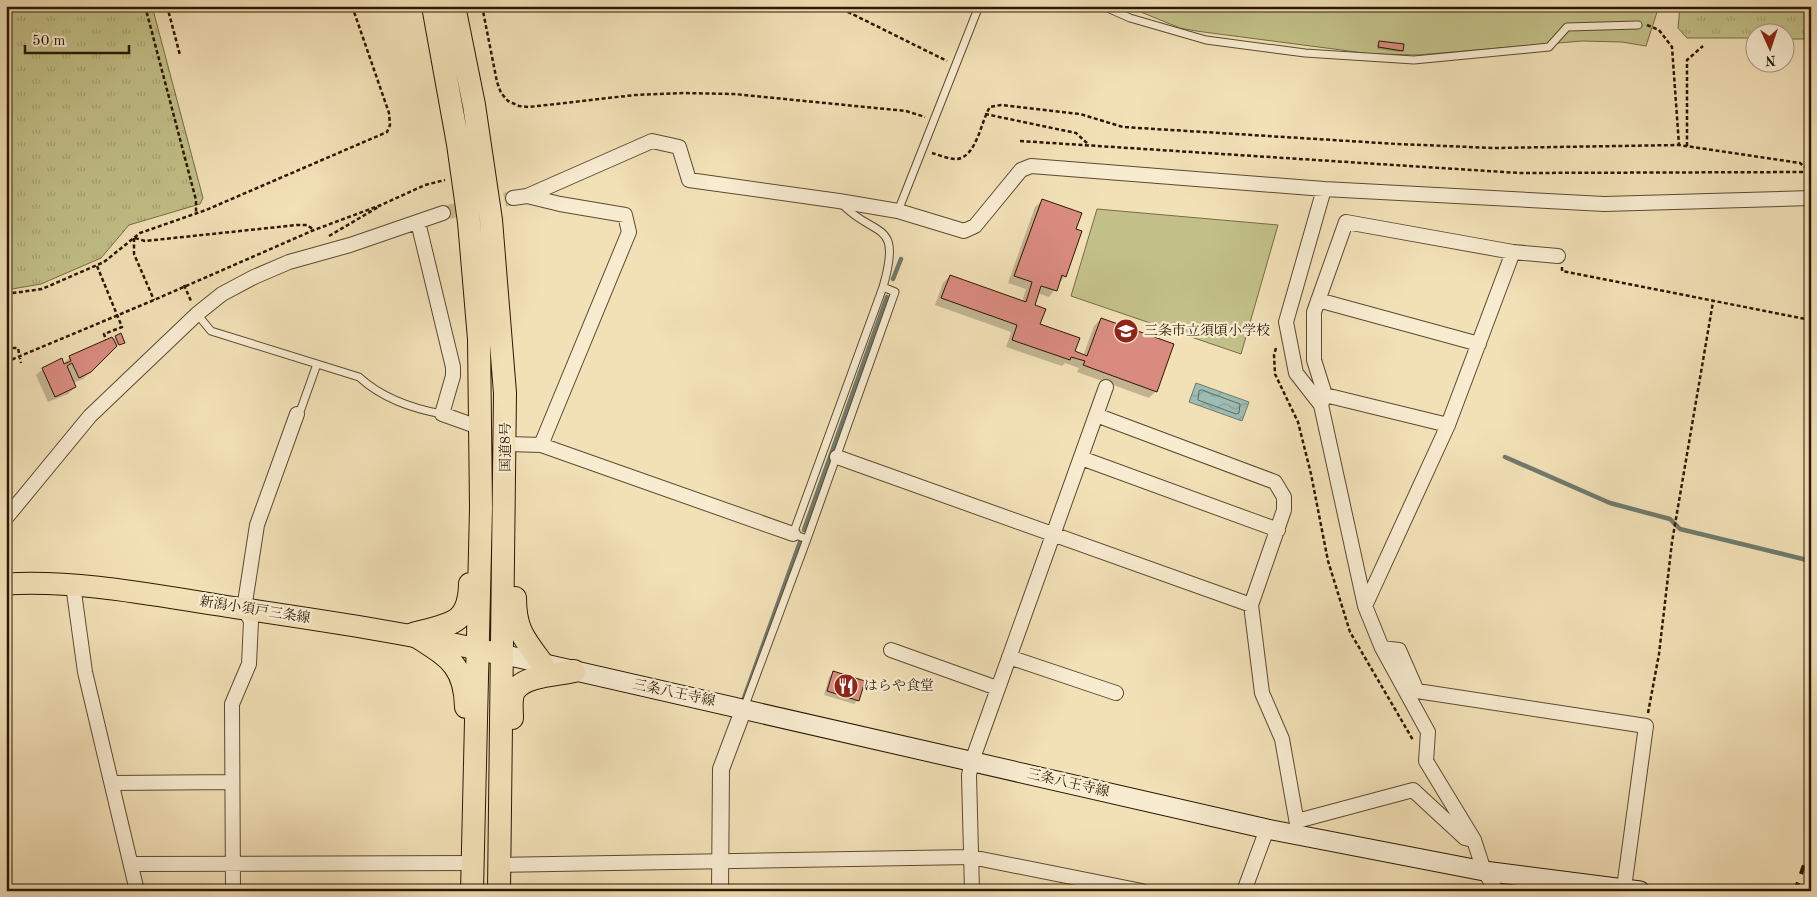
<svg xmlns="http://www.w3.org/2000/svg" width="1817" height="897" font-family="'Old Standard TT','Noto Serif JP',serif">
  <defs>
    <pattern id="grass-tufts" width="24" height="20" patternUnits="userSpaceOnUse" patternTransform="scale(1.25)"><rect width="24" height="20" fill="#c2c088"/><path d="M3 7l-1-3M5 7V3M7 7l1-3M15 17l-1-3M17 17v-4M19 17l1-3" fill="none" stroke="#a7a474"/></pattern>
    <pattern id="water-waves" width="16" height="10" patternUnits="userSpaceOnUse" patternTransform="scale(1.25)"><rect width="16" height="10" fill="#9cbcb4"/><path d="M0 5q4-4 8 0t8 0" fill="none" stroke="#87a199"/></pattern>
  </defs>
  <rect width="100%" height="100%" fill="#f2e0b6"/>
  <filter id="stains"><feTurbulence type="fractalNoise" baseFrequency=".004" numOctaves="4"/><feColorMatrix values="0 0 0 0 .2 0 0 0 0 .09 0 0 0 0 .02 0 0 0 .5 -.17"/></filter>
  <radialGradient id="worn" r=".72"><stop offset=".6" stop-color="#630" stop-opacity="0"/><stop offset="1" stop-color="#630" stop-opacity=".3"/></radialGradient>
  <path fill="url(#grass-tufts)" stroke="#766c45" d="M6,6h146l51,192 -3,6 -71,21 -28,33 -60,26 -35,6z
    M1680,6h131v33h-26l-1,-7h-30v6h-67l-9,-10z"/>
  <path fill="#c2c088" stroke="#766c45" d="M1126,6h533l-13,40 -24,-4 -40,-1 -165,14 -45,-1 -176,-23 -16,-3z
    M1097,209l181,16 -37,129 -170,-58z"/>
  <path fill="url(#water-waves)" stroke="#6f7a6d" d="M1196,383l53,19 -7,19 -53,-19z"/>
  <path fill="#0003" d="M1379,42l23,8 -2,2 -23,-3z
    M1042,201l33,29 -10,46 -16,21 -12,-4 -4,13 6,19 35,27 9,4 11,-30 7,-7 55,72 -7,7 -72,-26 2,-4 -14,-5 -3,3 -56,-19 5,-15 -76,-27 8,-22 7,-7 72,26 4,-13 -18,-6 27,-76z
    M116,337l6,7 -6,1 -33,34 -10,4 2,4 -7,7 -20,8 -12,-27 7,-6 20,-5 7,-7z
    M834,673l24,27 -4,4 -30,-9 5,-18z"/>
  <g fill="none" stroke-linecap="round" stroke-linejoin="round">
    <path stroke="#646a5b" stroke-width="1" d="M1202,390l38,14 -1,9 -3,1 -38,-14 1,-9z"/>
    <path stroke="#6f7a6d" stroke-width="4.5" d="M893,279l8,-20
      M1505,457l105,46 60,16 10,10 131,32
      M804,530l83,-233
      M744,698l56,-156"/>
  </g>
  <path fill="#da8b80" stroke="#2b1802" d="M1379,41l25,3 -1,7 -25,-4z
    M1042,199l40,14 -6,16 6,2 -16,46 -4,-2 -5,16 -16,-5 -6,19 11,4 -6,15 40,14 -5,13 12,5 14,-38 73,26 -17,48 -74,-27 2,-4 -14,-4 -1,3 -58,-20 5,-15 -76,-27 9,-23 76,27 6,-20 -18,-6z
    M121,333l4,10 -6,2 -4,-9z
    M112,337l5,9 -26,26 -12,6 -7,-15 -5,3 9,21 -21,10 -13,-29 20,-10 2,6 7,-3 -2,-5z
    M833,671l32,10 -6,20 -32,-10z"/>
  <g fill="none" stroke-linecap="round" stroke-linejoin="round">
    <path stroke="#cab892" stroke-width="14" stroke-dasharray="14 7" stroke-linecap="butt" d="M443,213l70,-15"/>
    <defs>
      <path id="service" d="M1103,6l27,12 76,22 99,13 109,7 135,-13 18,-20 71,-2
        M898,211l81,-205
        M197,314l14,17 148,46c23,21 51,31 83,37
        M297,414l4,-5 16,-45
        M807,539l-14,-5 90,-247c20,-69 -9,-48 -42,-84
        M744,708l63,-169 88,-247 -12,-5"/>
      <path id="minor" d="M1324,189l-38,133 10,51 25,32 44,201 17,42 46,84 -2,29 48,79 10,31 13,20
        M527,196l33,8 65,11 4,17 -88,213
        M513,198l14,-2 125,-55 27,6 10,33 150,21 59,10 66,20 11,-5 46,-56 10,-4 293,23 280,15 207,-6
        M418,222l35,145v9l-11,38 39,14
        M1318,300l161,44
        M1325,395l123,30
        M1321,405l4,-10 -11,-35v-48l32,-90 167,30 45,4
        M1096,415l179,67 9,15v13l-33,95
        M506,444l35,1 252,89
        M837,457l414,148 11,88 20,46 17,96
        M1081,458l197,72
        M6,518l84,-102 107,-102 25,-20 32,-17 35,-15 61,-17 93,-32
        M73,585l12,87 52,219
        M1365,606l83,-181 65,-173
        M1382,648l17,2 18,41 229,35 -22,162
        M891,650l106,38
        M1009,657l107,36
        M113,783l119,-1
        M1297,821l116,-31 52,48 8,2
        M131,864l342,-1
        M499,865l472,-8 171,34
        M233,891l-1,-187 17,-40 2,-43 -7,-12 13,-84 40,-111
        M972,891l-3,-116 3,-14 134,-374
        M1244,891l23,-62"/>
      <path id="tertiary" d="M720,891l1,-122 23,-61"/>
      <path id="secondary" d="M501,654l766,175 217,42 156,20"/>
      <path id="primary" d="M6,584c71,-4 142,10 212,21 94,14 185,27 277,48"/>
      <path id="trunk" d="M433,6l25,138 11,78 10,117 2,169 -9,383
        M454,6l20,99 17,115 14,173 -6,498
        M515,598c0,31 9,41 27,65
        M413,634c34,-10 56,-7 57,-50
        M413,634c33,22 52,29 53,73
        M512,718c0,-8 -2,-21 3,-28 11,-15 42,-15 59,-19"/>
    </defs>
    <use href="#service" stroke="#5d4a2f" stroke-width="9"/>
    <use href="#minor" stroke="#5d4a2f" stroke-width="16"/>
    <use href="#tertiary" stroke="#5d4a2f" stroke-width="18"/>
    <use href="#secondary" stroke="#2b1802" stroke-width="21"/>
    <use href="#primary" stroke="#2b1802" stroke-width="23"/>
    <use href="#trunk" stroke="#2b1802" stroke-width="24"/>
    <path stroke="#2b1802" stroke-width="2.5" stroke-dasharray="4 2.5" stroke-linecap="butt" d="M145,6l51,194v12
      M167,6l13,49
      M482,6l15,76 4,11 7,8 11,5 10,1 106,-12 48,-2 51,1 172,17 19,6
      M836,6l111,55
      M1647,25l12,5 13,17 7,98
      M985,114l91,19 13,12
      M1020,141l499,32 290,-1
      M1687,146v-86l16,-14
      M932,153c7,2 16,6 24,6 21,-1 25,-39 34,-52l11,-2 79,9 43,13 274,17 97,4 185,-3 121,18 11,9
      M329,236l51,-30
      M134,238v16l20,46
      M135,238l10,3 152,-16h10l7,5
      M97,266l25,61 -18,7 2,6
      M1562,267v4l249,49
      M184,285l7,16
      M6,294l36,-5 62,-27 36,-29 66,-23 181,-78 3,-7 -1,-12 -37,-107
      M6,348h12l3,15
      M1276,348l-2,7 1,19 23,48 13,52 17,87 22,71 63,108
      M6,362l148,-62 160,-70 67,-25 44,-20 20,-5
      M1648,713l11,-59 13,-112 41,-240"/>
    <use href="#service" stroke="#f7ebd0" stroke-width="7"/>
    <use href="#minor" stroke="#f7ebd0" stroke-width="14"/>
    <use href="#tertiary" stroke="#f7ebd0" stroke-width="16"/>
    <use href="#secondary" stroke="#f7ebd0" stroke-width="19"/>
    <use href="#primary" stroke="#f2e0b6" stroke-width="21"/>
    <use href="#trunk" stroke="#f2e0b6" stroke-width="22"/>
    <path stroke="#2b1802" stroke-width="4" stroke-dasharray="9 9" stroke-linecap="butt" d="M1795,891l16,-46
      M1805,891l6,-16"/>
  </g>
  <defs>
    <symbol id="school-disc" viewBox="-11 -11 22 22"><circle r="9.5" fill="#8f2418" stroke="#f7ebd0"/><path d="M0-5L7-2L0 1L-7-2ZM-4 1L0 2.5L4 1V4Q0 6-4 4Z" fill="#fff"/></symbol>
    <symbol id="restaurant-disc" viewBox="-11 -11 22 22"><circle r="9.5" fill="#8f2418" stroke="#f7ebd0"/><path d="M-5-6h1v4h1v-4h1v4h1v-4h1v5L-1.5 .5V6h-2V.5L-5-1ZM5-6V6H3V1.5H1.5Q1.5-4 5-6Z" fill="#fff"/></symbol>
  </defs>
  <g fill-rule="evenodd">
    <use href="#school-disc" x="1112" y="317" width="28" height="28"/>
    <use href="#restaurant-disc" x="832" y="672" width="28" height="28"/>
  </g>
  <g text-anchor="middle" dominant-baseline="central" stroke-width="4.5" stroke-linejoin="round" paint-order="stroke">
    <g font-size="14" fill="#2b1802" stroke="#f7ebd0" text-anchor="start">
      <text x="1144" y="331">三条市立須頃小学校</text>
      <text x="864" y="686">はらや食堂</text>
    </g>
    <g font-size="14" fill="#2b1802" stroke="#f7ebd0">
      <text transform="translate(506 447) rotate(-90)">国道8号</text>
      <text transform="translate(255 610) rotate(9)">新潟小須戸三条線</text>
      <text transform="translate(674 693) rotate(12)">三条八王寺線</text>
      <text transform="translate(1068 783) rotate(13)">三条八王寺線</text>
    </g>
  </g>
  <rect width="1817" height="897" fill="none" stroke="#f2e0b6" stroke-width="25"/>
  <rect x="8" y="8" width="1802" height="882" fill="none" stroke="#2b1802" stroke-width="2.5"/>
  <rect x="12" y="12" width="1792" height="872" fill="none" stroke="#2b1802"/>
  <g transform="translate(1770 48) rotate(177)"><circle r="24" fill="#f7ebd0" stroke="#a5977e"/>
  <path d="M0-4L9 19L0 12L-9 19Z" fill="#8f2418"/>
  <text y="-8" font-size="14" font-weight="bold" text-anchor="middle" fill="#2b1802">N</text>
  </g>
  <path d="M25 45v8h104v-8" fill="none" stroke="#2b1802" stroke-width="2.5"/>
  <text x="32" y="45" font-size="15" fill="#2b1802" stroke="#f7ebd0" stroke-width="4" paint-order="stroke">50 m</text>
  <rect width="100%" height="100%" filter="url(#stains)"/>
  <rect width="100%" height="100%" fill="url(#worn)"/>
</svg>
